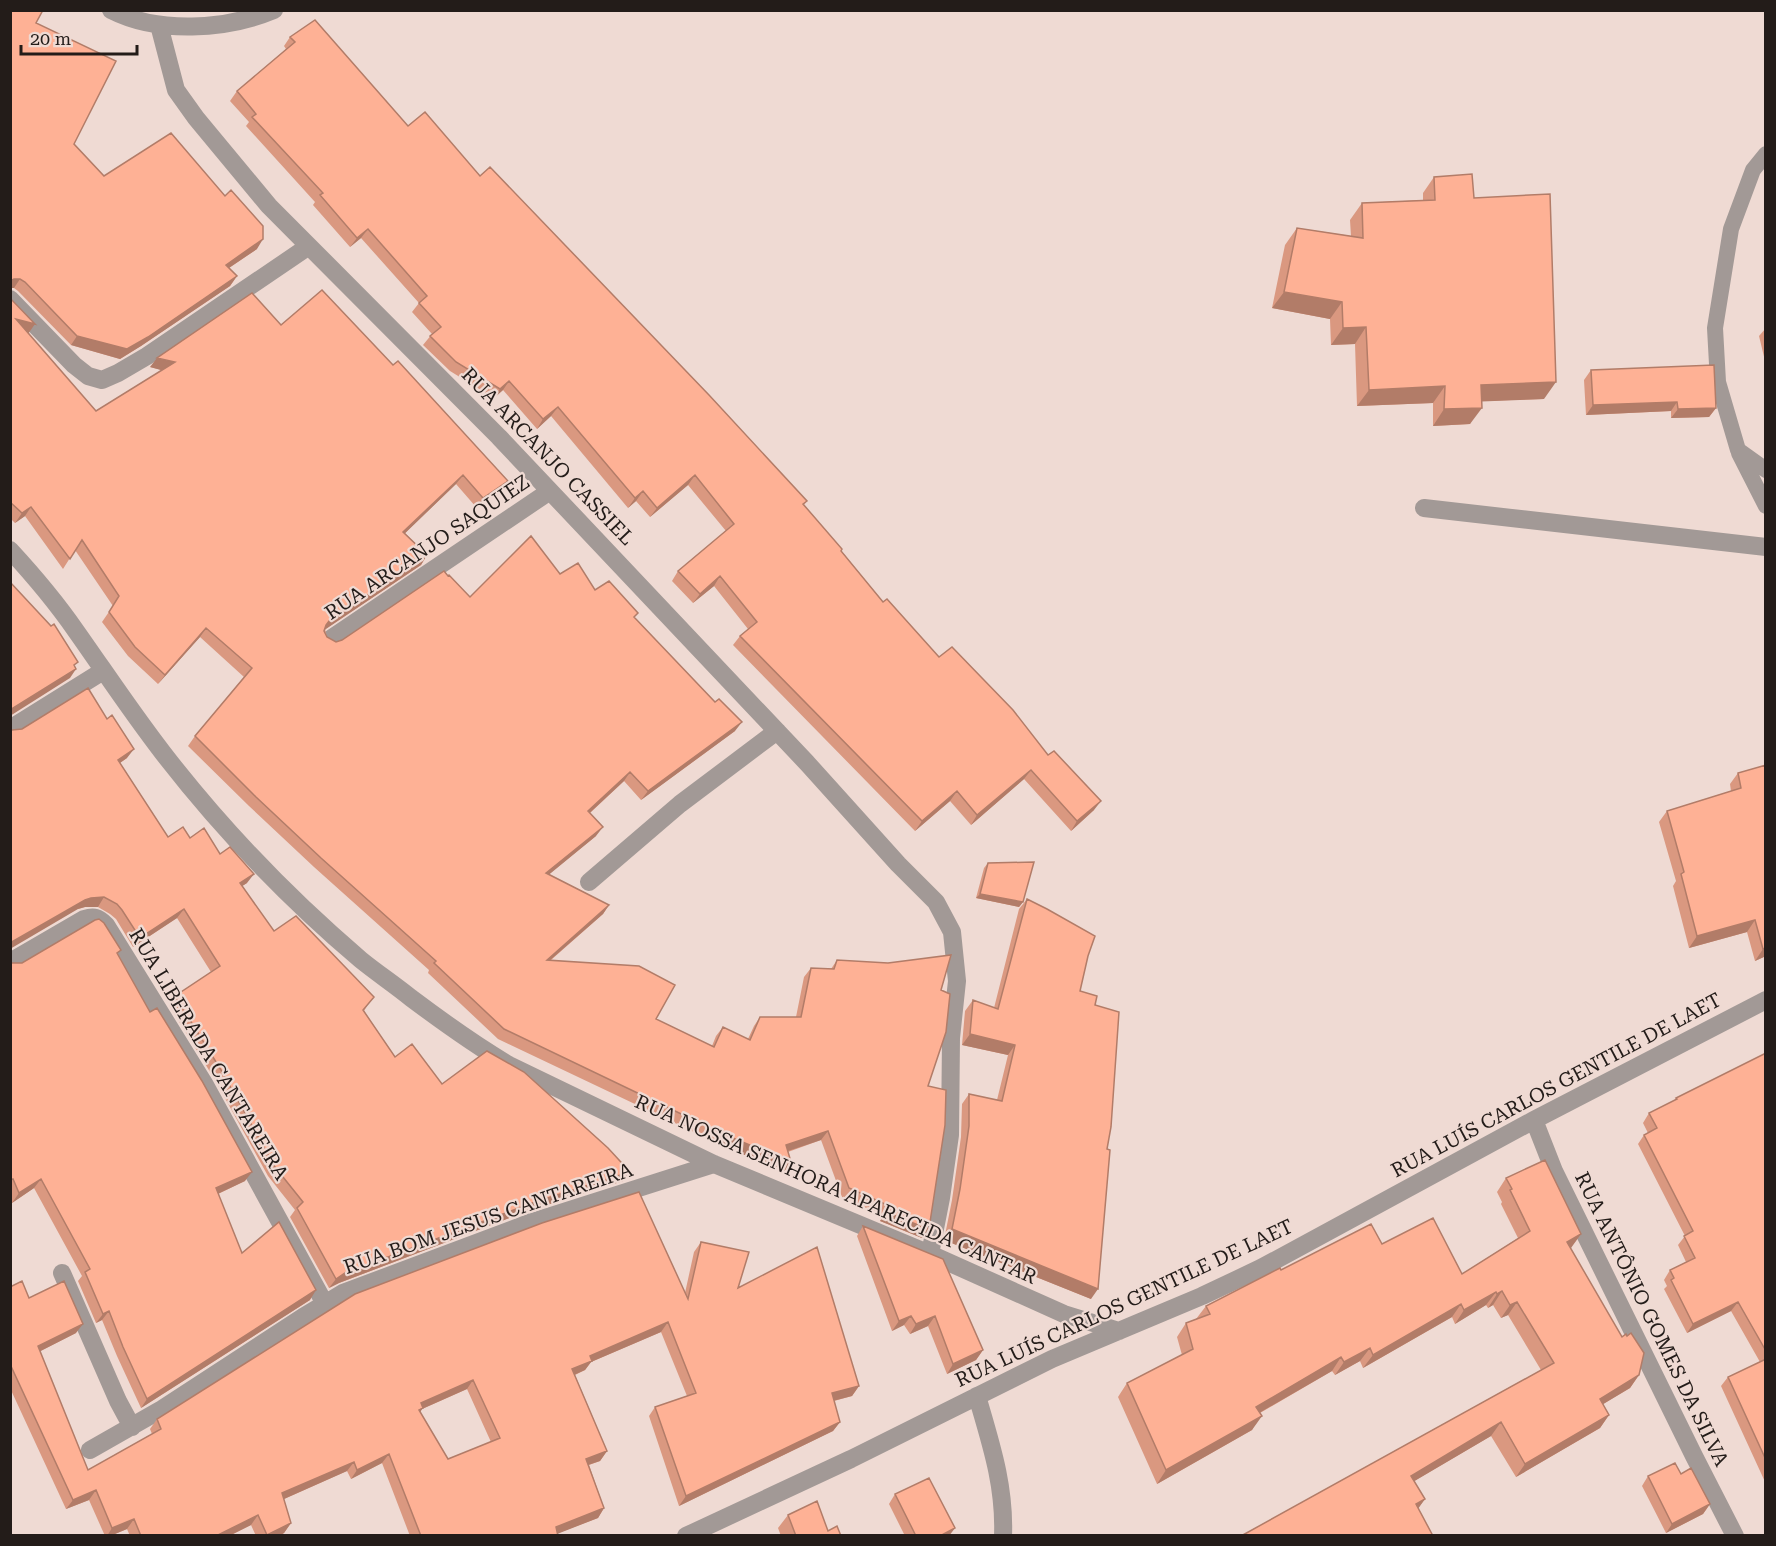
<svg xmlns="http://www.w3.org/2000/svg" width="1776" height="1546" font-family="'Roboto Serif',serif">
  <rect width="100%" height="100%" fill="#efdad3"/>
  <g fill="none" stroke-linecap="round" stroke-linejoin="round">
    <path stroke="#a29996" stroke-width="16" d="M1766,154l-13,16 -22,59 -16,99 3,54 20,68 28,20
      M1739,453l27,53"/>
    <path stroke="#a29996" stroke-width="18" d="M111,10c47,24 115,20 163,0
      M159,25l17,65 20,28 73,88 230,231 308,326 91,101 38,38 16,30 5,49 -6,57 -1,97 -9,63 -11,56
      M10,299l64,66 14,11 14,4 16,-7 29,-17 162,-110
      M1424,508l342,39
      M10,550c24,26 46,52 66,81 29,41 56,82 87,122 58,75 125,145 198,207 16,13 34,25 50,38 32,24 64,47 98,67l205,99 216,90 134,60 55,17
      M329,640l221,-149
      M10,729l93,-58
      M589,882l91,-78 97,-73
      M10,962l74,-43c10,-3 14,-2 22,6l99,160 120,219
      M1534,1120l20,51 140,285 41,80
      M62,1273l56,128 14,26
      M977,1396c14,48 28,90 26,140
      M90,1450l72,-41 141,-92 40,-24 189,-71 182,-58
      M686,1536l165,-77 201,-100 150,-63 59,-28 273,-148 232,-120"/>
  </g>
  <path fill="#da9880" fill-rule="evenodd" d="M36,23l38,121 30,32 153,73 -28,19 8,8 -7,10 -89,60 -21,13 -49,-14 -53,-54 -4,-3z
    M290,37l118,89 72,50 327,325 -3,4 79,97 56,55 109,98 46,55 -23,21 -47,-52 -53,46 -21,-24 -35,30 -182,-186 7,-9 8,-7 -34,-43 -21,17 -21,-22 6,-10 48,-40 -38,-46 -38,32 -14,-16 -8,7 -77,-92 -14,13 -34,-39 -9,8 -44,-27 -27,-26 9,-11 -20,-22 7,-9 -58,-65 -11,9 -37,-42 2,-3 -69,-76 3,-4 -19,-21 7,-10 49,-42 -2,-3z
    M1434,177l40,21 70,201 -63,2 -11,23 -37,2v-23l-76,3 -2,-62 -24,1 -1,-26 -58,-11 13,-63 12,-17 54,8 -1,-16 12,-17 61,-3v-7z
    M10,298l18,36 68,77 66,-41 -12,-3 131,-42 112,40 115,116 -6,9 -26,17 -20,-23 -51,49 22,22 -6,10 -96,64 2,8 9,5 134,-45 90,-23 35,16 40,28 100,113 -94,69 -17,-19 -34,32 6,23 -47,38 60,31 -6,9 -52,46 105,59 56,27 4,-10 7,-9 25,12 6,-13 6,-9h36l8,-40 7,-9 20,1 6,-9 104,30 -13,96 2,136 -3,4 1,3 -6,9 -42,-17 4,-5 -42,-19 -21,-57 -33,12 3,10 -7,10 -67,-29 -219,-104 -70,-66 1,-3 -115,-103 -65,-61 -61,-60 7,-10 49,-59 -44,-40 -42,47 -30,-28 -26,-34 11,-16 -38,-56 -12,19 -38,-53 -10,7 -5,-5z
    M1766,328v37l-7,-29z
    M1591,370l125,38 -7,9 -38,1v-7l-85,4 -2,-35z
    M12,730l115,28 -7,5 48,74 22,1 30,16 27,29 -5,3 32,45 93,75 -3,5 31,46 47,27 188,88 -7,9 -95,30 -189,72 -10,5 -39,-71 5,-7 -27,-34 -53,-96 -46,-75 6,-9 36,-24 -34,-54 -44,29 -17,-28 -6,-5 -12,-7h-13l-7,2z
    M1766,765v191l-11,5 -8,-29 -58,16 -16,-62 3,-5 -17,-59 8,-11 64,-20 -1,-7 8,-11z
    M988,863l35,39 -4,5 -43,-9 8,-30z
    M1027,899l61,57 -8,35 15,14 12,144 -16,150 -147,-59 8,-40 9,-63 1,-33 7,-10 28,6 11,-45 -46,-10 3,-34 8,-11 21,8 25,-99z
    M118,954l127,227 -27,13 24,59 68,47 -169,108 -24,-52 -15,-36 -6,3 -18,-42 4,-5 -48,-88 -22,15 -2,-4v-237l2,1h10z
    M1766,1053v431l-45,-98 7,-9 32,-15 -29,-51 -44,22 -23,-44 3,-3 -3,-6 6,-10 16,-8 -8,-17 7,-9 -47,-92 6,-9 4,-2 -5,-10 6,-10 25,-12 2,-3z
    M1506,1178l75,56 -11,14 69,127 -9,13 -27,16 6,11 -9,13 -84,49 -25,-41 -77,45 11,18 -7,9 -177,28 300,-166 -33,-55 -7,3 -8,-13 -5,3 -2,-3 -31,19 -3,-7 -89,51 -3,-7 -25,14 -3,-4 -72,42 -8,17 -95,54 -39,-87 9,-14 55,-28 -5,-18 9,-14 10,-4 10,-13 75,-36 101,-26 80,30 56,-36 -17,-34 1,-2 -5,-10z
    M863,1226l120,124 -7,10 -29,14 -19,-48 -18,8 -6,-9 -12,6 -35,-95z
    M701,1242l37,46 121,98 -7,10 -18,5 6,21 -7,9 -154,75 -30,-90 6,-9 32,-11 -26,-64 -70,30 -6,8 -10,5 32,76 -7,10 -11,4 15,43 -6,10 -40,15v3h-148l-28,-73 -31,16 -4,-8 -63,28 7,24 -7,10 -5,3h-23l-5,-11 -22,11h-99l-3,-7 -17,7h-5l-16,-36 -23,9 -56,-121v-101l19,11 47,35 -36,18 48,119 64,-36 -2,-5 7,-10 528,-126 9,-41zM467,1389l24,53 -43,17 -28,-47 2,-3z
    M1681,1474l29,30 -7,10 -37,19 -24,-47 6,-10z
    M895,1494l54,42h-44l-16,-32z
    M788,1515l40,16 13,5h-60l-3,-8z"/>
  <path fill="#b27c68" d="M368,229l-7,9 -11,9 7,-9z
    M263,239l-6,10 -37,25 6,-9z
    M237,276l-7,10 -89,60 -21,13 -49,-14 6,-9z
    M14,279h6l-6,9h-4v-7z
    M1284,292l58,10 -12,17 -58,-11z
    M16,319l19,5 -7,10z
    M1366,327l-11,17 -24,1 12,-17z
    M157,358l18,4 -7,10 -18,-5z
    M509,381l-6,9 -9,8 6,-9z
    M1556,382l-12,17 -75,3 12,-17z
    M1445,386l-12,17 -76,3 12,-16z
    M1677,402l-6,9 -85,4 7,-10z
    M558,407l-7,9 -14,13 6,-10z
    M1482,408l-12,16 -37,2 11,-17z
    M1716,408l-7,9 -38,1 7,-9z
    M463,475l-7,9 -59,57 6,-9z
    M695,475l-7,10 -38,32 7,-9z
    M508,481l-6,9 -26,17 7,-9z
    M643,491l-7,10 -8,7 7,-10z
    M31,507l-6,9 -10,7 7,-10z
    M427,555l-6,10 -98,66 -4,4 10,-14z
    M720,576l-6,10 -21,17 7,-9z
    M206,628l-6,9 -42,47 7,-9z
    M76,669l-6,9 -60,38v-6z
    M742,722l-7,9 -94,69 7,-9z
    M134,749l-7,9 -16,11 7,-9z
    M1031,770l-7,9 -53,46 6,-10z
    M630,772l-6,9 -43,40 7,-10z
    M957,791l-7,10 -35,30 7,-10z
    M1101,801l-7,9 -23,21 6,-10z
    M603,827l-7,9 -56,46 6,-9z
    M254,874l-7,9 -14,9 7,-9z
    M980,894l43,8 -4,5 -43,-9z
    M104,897l-6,10h-13l-7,2 -68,40v-6l75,-43 6,-2z
    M609,905l-6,9 -63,55 7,-9z
    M184,909l-7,9 -44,29 7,-9z
    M1755,920l-8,12 -58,16 8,-12z
    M1766,948v8l-11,5 8,-12z
    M970,1034l45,11 -7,10 -46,-10z
    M828,1131l-7,9 -42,14 7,-9z
    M723,1134l68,28 -7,10 -67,-29z
    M252,1172l-7,9 -36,17 7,-10z
    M630,1172l-7,9 -95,30 -189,72 -10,5 7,-9 9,-6 190,-71z
    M41,1179l-7,9 -22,15 7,-10z
    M886,1212l44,10 -5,6 3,1 -6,9 -42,-17z
    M952,1229l146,60 -7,10 -147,-59z
    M1581,1234l-10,14 -14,8 10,-14z
    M316,1290l-6,10 -169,108 6,-9z
    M1502,1291l-9,14 -5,3 9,-14z
    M1496,1292l-10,13 -31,19 9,-14z
    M1517,1302l-9,13 -7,3 9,-13z
    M1738,1302l-7,9 -44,22 6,-9z
    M1461,1304l-9,13 -89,51 10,-13z
    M109,1311l-7,9 -6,3 7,-9z
    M911,1316l-7,9 -12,6 7,-10z
    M935,1316l-7,10 -18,8 6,-10z
    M668,1322l-7,10 -70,30 -6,8 -20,9 7,-10 18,-13z
    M83,1324l-7,9 -45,23 7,-10z
    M1370,1348l-10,13 -25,14 9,-13z
    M983,1350l-7,10 -29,14 6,-10z
    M1341,1357l-9,14 -85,49 9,-13z
    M1639,1375l-9,13 -40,24 10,-13z
    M473,1380l-6,9 -45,20 -5,9 4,-15z
    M859,1386l-7,10 -27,7 7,-10z
    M1609,1415l-9,13 -84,49 9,-13z
    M1262,1416l-10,14 -95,54 9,-14z
    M840,1422l-7,9 -154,75 7,-10z
    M1501,1422l-10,14 -90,53 10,-13z
    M607,1451l-7,10 -21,7 7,-9z
    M389,1454l-7,9 -31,16 6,-9z
    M354,1462l-7,9 -72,32 7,-10z
    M96,1490l-7,10 -23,9 7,-9z
    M1425,1499l-10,14 1,-9z
    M1710,1504l-7,10 -37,19 6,-9z
    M604,1508l-6,10 -46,18 4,-9z
    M258,1515l-7,10 -22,11h-13z
    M134,1519l-7,10 -17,7h-3l5,-8z
    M291,1523l-7,10 -5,3h-13z
    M955,1528l-6,8h-9z"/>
  <path fill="#feb195" stroke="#b27c68" stroke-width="1.5" fill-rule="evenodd" d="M10,10h33l-7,13 80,38 -42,83 30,32 67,-43 54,63 6,-6 32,36v13l-37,26 11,11 -89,61 -21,12 -50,-13 -52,-54 -5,-3h-6l-4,2z
    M315,20l93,106 17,-14 55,64 10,-9 219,228 98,106 -4,3 39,45 -1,2 42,51 4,-3 52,58 13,-10 61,63 35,45 6,-4 47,50 -24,20 -46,-51 -54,45 -20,-24 -35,30 -182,-185 17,-14 -37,-46 -20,18 -22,-23 56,-47 -39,-49 -38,33 -14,-17 -8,7 -77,-91 -15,12 -34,-38 -9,8 -44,-27 -26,-26 11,-9 -22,-24 8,-7 -59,-67 -11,9 -37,-43 3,-2 -71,-76 4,-3 -19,-23 58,-49 -5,-5z
    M1472,174l2,24 76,-4 6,188 -75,3 1,23 -38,1 1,-23 -76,4 -3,-63 -23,1 -1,-26 -58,-10 13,-64 66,10 -1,-35 73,-3 -1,-23z
    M322,290l71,75 5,-4 110,120 -25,17 -20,-23 -60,57 24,23 -98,66 -3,4 -2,6 3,6 9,5 6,-2 102,-69 4,5 1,-1 21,22 61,-61 29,38 18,-11 17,27 14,-9 29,32 -4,4 81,85 4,-3 23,23 -94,69 -18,-19 -42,39 15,16 -57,46 63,32 -62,55 92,6 36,19 -19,34 58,28 9,-20 27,13 10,-23h41l10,-49 23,1 3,-9 51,3 63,-8 -10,35 9,4 -4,38 -18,54 18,4 -1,35 -15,97 -5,-2 3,9 -42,-17 8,-4 -45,-20 -21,-57 -42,14 5,17 -68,-28 -219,-105 -70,-66 2,-2 -115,-103 -65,-61 -61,-61 57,-68 -46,-40 -41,47 -30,-28 -26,-35 10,-16 -37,-56 -12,19 -39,-52 -9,6 -12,-11v-204l25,26 -19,-5 80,92 79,-49 -18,-4 95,-65 29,32z
    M1714,365l2,43 -38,1 -1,-7 -84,3 -2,-35z
    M10,582l41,44 3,-2 24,38 -4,3 2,4 -66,41z
    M88,688l19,31 5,-4 22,34 -16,11 50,77 15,-10 7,11 14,-10 16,26 10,-7 24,27 -14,9 34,48 22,-15 78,81 -11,13 32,47 17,-13 30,40 45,-33 37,21 84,76 22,24 -95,30 -190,71 -9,6 -39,-71 6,-6 -28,-35 -54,-97 -46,-74 45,-30 -36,-57 -44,29 -18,-28 -5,-6 -13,-7 -13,1 -6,2 -75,43v-214l2,1 10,-1z
    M1766,765v183l-3,1 -8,-29 -58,16 -16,-62 3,-2 -17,-61 74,-23 -3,-15z
    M1034,862l-11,40 -43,-8 8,-31z
    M1027,899l20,10 48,27 -7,20 -8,35 17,5 -2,9 24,7 -8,115 -4,22 3,1 -12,139 -146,-60 8,-40 9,-63v-32l33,7 13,-56 -45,-11 3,-34 25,9z
    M99,919l5,4 17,27 -4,3 33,59 7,-4 45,73 50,91 -36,16 26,65 37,-31 37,68 -169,109 -24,-52 -14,-36 -6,3 -18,-42 5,-3 -49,-90 -22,14 -6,-14 -3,1v-218l2,1h10l73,-43z
    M1766,1053v298l-28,-49 -45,22 -22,-44 3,-2 -4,-8 25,-12 -11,-22 9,-5 -49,-96 13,-7 -8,-15 28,-14 -1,-1z
    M1545,1160l36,74 -14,8 55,95 4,-3 1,2 4,-3 13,20 -5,22 -39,24 9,16 -84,49 -24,-42 -90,54 14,23 -9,5 17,32h-192l313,-173 -37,-61 -7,3 -8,-14 -5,3 -1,-2 -32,18 -3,-6 -88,51 -3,-7 -26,14 -3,-5 -85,50 6,9 -96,54 -39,-87 66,-34 -7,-26 24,-9 -4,-8 74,-38 1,2 90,-46 11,20 51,-26 29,56 68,-43 -20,-41 2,-1 -6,-11z
    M639,1192l49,107 13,-57 48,10 -11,36 79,-41 42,139 -27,7 8,29 -154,74 -31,-89 41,-14 -28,-71 -78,34 2,5 -20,8 35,82 -21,8 18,49 -48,19 2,9h-137l-32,-82 -32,16 -3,-8 -72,31 9,30 -24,12 -9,-20 -42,21h-75l-7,-17 -22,9 -16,-38 -23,10 -63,-136v-77l12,-6 7,17 35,-17 19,43 -45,22 50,124 73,-41 -4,-10 198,-125 187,-71zM473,1380l27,58 -52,21 -29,-49 4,-2 -2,-5z
    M863,1226l80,33 40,91 -30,14 -18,-48 -19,8 -5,-8 -12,5z
    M1766,1359v101l-38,-83z
    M1675,1463l6,11 10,-6 19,36 -38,20 -24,-48z
    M929,1478l26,50 -15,8h-24l-21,-42z
    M817,1501l11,30 9,-5 4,10h-45l-8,-21z"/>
  <g text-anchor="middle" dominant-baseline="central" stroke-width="4.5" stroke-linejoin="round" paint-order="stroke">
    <g font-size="20" fill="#231c19" stroke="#efdad3">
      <text transform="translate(548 456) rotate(46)">RUA ARCANJO CASSIEL</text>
      <text transform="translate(427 547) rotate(-34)">RUA ARCANJO SAQUIEZ</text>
      <text transform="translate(209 1054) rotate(59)">RUA LIBERADA CANTAREIRA</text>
      <text transform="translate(1556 1085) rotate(-28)">RUA LUÍS CARLOS GENTILE DE LAET</text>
      <text transform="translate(836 1189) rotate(24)">RUA NOSSA SENHORA APARECIDA CANTAR</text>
      <text transform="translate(488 1218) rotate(-19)">RUA BOM JESUS CANTAREIRA</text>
      <text transform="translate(1124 1303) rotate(-25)">RUA LUÍS CARLOS GENTILE DE LAET</text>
      <text transform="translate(1652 1319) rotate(64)">RUA ANTÔNIO GOMES DA SILVA</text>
    </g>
  </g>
  <rect width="1776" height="1546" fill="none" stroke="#231c19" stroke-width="24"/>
  <path d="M21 45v9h116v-9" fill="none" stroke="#231c19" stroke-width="3"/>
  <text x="30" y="45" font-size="18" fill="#231c19" stroke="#efdad3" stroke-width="4.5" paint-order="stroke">20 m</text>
</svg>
